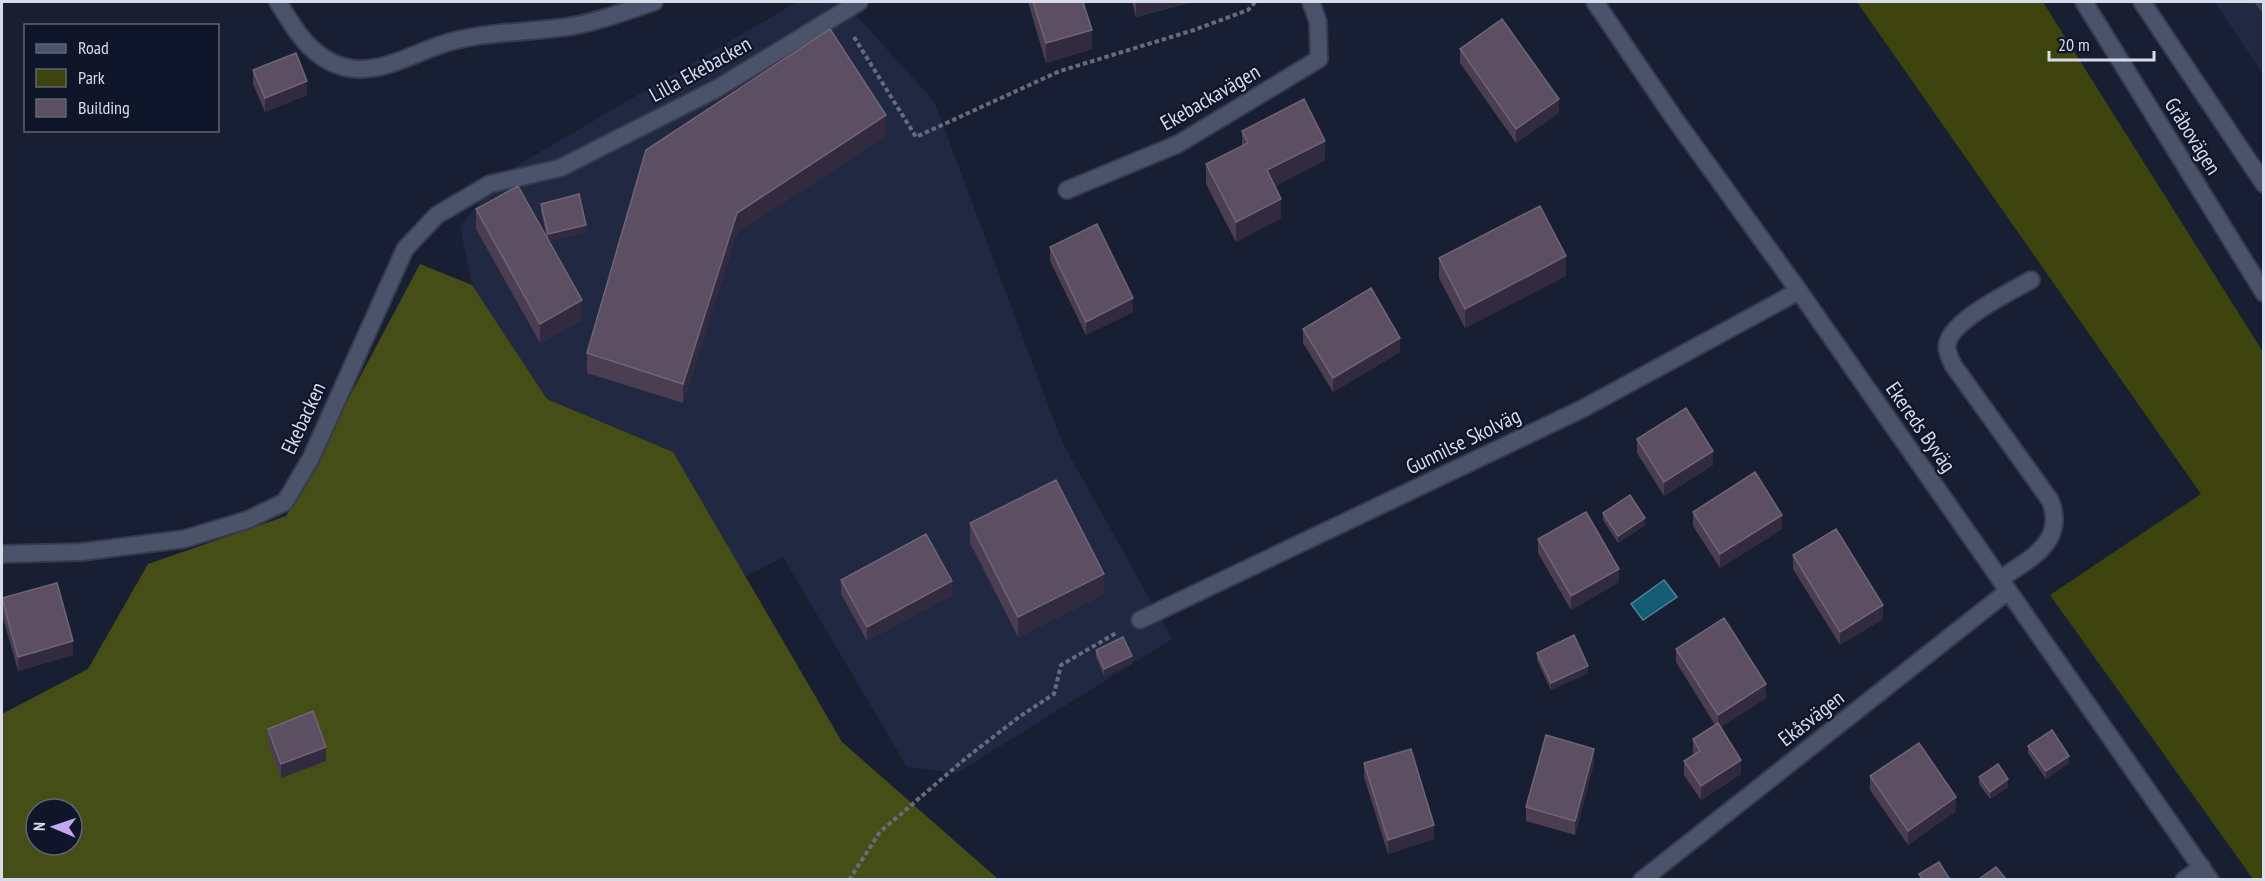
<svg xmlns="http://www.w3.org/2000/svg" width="2265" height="881" font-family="'PT Sans Narrow',sans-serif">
  <rect width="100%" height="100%" fill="#191f33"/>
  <path fill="#202842" d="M797,2h47l90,99 128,341 110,197 -215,134 -50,-6 -124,-210 -38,20 -72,-125 -126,-53 -75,-114 -12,-59 44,-53z
    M2215,2h48v72z"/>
  <path fill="#3d440e" d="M1857,2h186l220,350v527h-10l-203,-284 151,-101z"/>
  <path fill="#464e18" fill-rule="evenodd" d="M420,264l52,21 75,114 126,53 169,290 156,137 -996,1v-166l86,-45 60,-105 138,-48zM36,809h36v36h-36z"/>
  <path fill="#145c73" stroke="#4e8297" stroke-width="1.5" d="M1664,580l13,17 -34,23 -12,-16z"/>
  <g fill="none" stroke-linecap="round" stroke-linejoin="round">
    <defs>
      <path id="service" d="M2000,579c30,-20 67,-38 50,-79l-97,-135c-2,-5 -6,-12 -6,-18 0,-25 63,-55 84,-67"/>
      <path id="minor" d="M278,2c17,28 33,56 66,65 32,9 66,-12 96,-22 41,-14 84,-12 126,-18 30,-4 59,-16 88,-25
        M1595,2l79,116 125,173 411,589
        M1067,190l111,-46 141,-85 -1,-37 -7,-20
        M2,554l79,-2 103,-13 63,-19 38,-18 26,-44 94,-209 32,-34 53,-31 70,-16 158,-80 141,-86
        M1140,620l442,-211 217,-118
        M1642,880l366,-289
        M2184,880l18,-13"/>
      <path id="secondary" d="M2084,2l180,291
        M2142,2l122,182"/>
    </defs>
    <use href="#service" stroke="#373b4c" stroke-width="20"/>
    <use href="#minor" stroke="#373b4c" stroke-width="20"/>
    <use href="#secondary" stroke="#373b4c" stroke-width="20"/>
    <path stroke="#666c7d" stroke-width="4" stroke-dasharray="4.5 3" stroke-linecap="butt" d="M854,37l62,100 144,-66 134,-41 54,-20 7,-8
      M849,880l31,-48 86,-74 53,-41 35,-23 7,-29 57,-33"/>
    <use href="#service" stroke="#4b536a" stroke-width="16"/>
    <use href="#minor" stroke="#4b536a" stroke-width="16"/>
    <use href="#secondary" stroke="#4b536a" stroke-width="16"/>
  </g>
  <path fill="#4c3e51" d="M1028,2h55l9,47 -46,14z
    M1132,2h61l-57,15z
    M2254,2h10v13z
    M1460,49l99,64 -43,30 -56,-80z
    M253,70l54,25 -42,17 -12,-28z
    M1242,131l83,29 -50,26 6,32 -45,24 -30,-58v-20l36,-18z
    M886,135l-149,98 -54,170 -96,-30v-20l59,-203z
    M541,204l45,28 -37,9 33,79 -42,23 -64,-114v-20l71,30 -6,-28z
    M1050,247l83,65 -47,23 -36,-74z
    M1439,258l127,18 -101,52 -26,-50z
    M1303,329l97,23 -67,40 -30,-49z
    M1637,439l76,26 -49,31 -27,-43z
    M1693,512l89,17 -62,39 -27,-42z
    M1603,513l42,12 -27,18 -15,-23z
    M970,523l134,71 -86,43 -48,-94z
    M1538,539l81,43 -48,28 -33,-57z
    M1793,555l90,64 -43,26 -47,-76z
    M841,580l111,15 -85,46 -26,-47z
    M2,598l71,57 -55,16 -16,-57z
    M1676,649l90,49 -45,29 20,47 -40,26 -17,-25v-14l10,-6 -1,-2v-14l22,-14 -39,-63z
    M1096,650l36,13 -28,13 -8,-19z
    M1537,653l51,20 -37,17 -14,-30z
    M268,729l58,32 -45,17 -13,-36z
    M2028,746l41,17 -23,16 -18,-26z
    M1364,763l70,76 -46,15 -24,-77z
    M1594,763l-19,72 -49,-14v-14z
    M1870,776l86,35 -48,34 -38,-55z
    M1979,777l29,10 -18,12 -11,-15z"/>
  <path fill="#322a3e" d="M1136,2h57l-57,15z
    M1092,30v19l-46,14v-20z
    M307,81v14l-42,17v-14z
    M1559,99v14l-43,30v-14z
    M886,115v20l-149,98 -54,170v-19l54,-171z
    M1325,141v19l-58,30v-20z
    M1281,199v19l-45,24v-20z
    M586,225v7l-38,9v-7z
    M1566,256v20l-101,52v-19z
    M1133,298v14l-47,23v-13z
    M582,300v20l-42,23v-19z
    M1400,338v14l-67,40v-14z
    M1713,451v14l-49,31v-14z
    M1782,515v14l-62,39v-14z
    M1645,518v7l-27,18v-7z
    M1619,569v13l-48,28v-14z
    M1104,574v20l-86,43v-20z
    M952,581v14l-85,46v-14z
    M1883,605v14l-43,26v-13z
    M73,641v14l-55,16v-14z
    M1132,656v7l-28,13v-7z
    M1588,666v7l-37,17v-7z
    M1766,684v14l-48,31v-14z
    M326,747v14l-45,17v-14z
    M1594,749v14l-19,72v-14z
    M2069,756v7l-23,16v-8z
    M1741,760v14l-40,26v-14z
    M2008,779v8l-18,12v-7z
    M1956,797v14l-48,34v-14z
    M1434,825v14l-46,15v-14z"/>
  <path fill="#5b4f61" stroke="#6f6576" stroke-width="1.5" d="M1033,2h50l9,28 -46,13z
    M1502,19l57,80 -43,30 -56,-80z
    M830,29l56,86 -149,98 -54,171 -96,-31 59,-203z
    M296,53l11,28 -42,17 -12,-28z
    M1304,99l21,42 -58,29 14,29 -45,23 -30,-58 42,-21 -6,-12z
    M518,186l64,114 -42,24 -64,-115z
    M579,194l7,31 -38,9 -7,-30z
    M1540,206l26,50 -101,53 -26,-51z
    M1097,224l36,74 -47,24 -36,-75z
    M1371,288l29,50 -67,40 -30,-49z
    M1686,408l27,43 -49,31 -27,-43z
    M1755,472l27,43 -62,39 -27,-42z
    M1056,480l48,94 -86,43 -48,-94z
    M1630,495l15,23 -27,18 -15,-23z
    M1586,512l33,57 -48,27 -33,-57z
    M1836,529l47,76 -43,27 -47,-77z
    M926,534l26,47 -85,46 -26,-47z
    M57,583l16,58 -55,16 -16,-59z
    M1724,618l42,66 -48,31 -42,-66z
    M1574,635l14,31 -37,17 -14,-30z
    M1123,637l9,19 -28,13 -8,-19z
    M313,711l13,36 -45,17 -13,-35z
    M1718,723l23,37 -40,26 -17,-25 16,-10 -7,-12z
    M2052,730l17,26 -23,15 -18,-25z
    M1546,735l48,14 -19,72 -49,-14z
    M1919,743l37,54 -48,34 -38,-55z
    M1411,749l23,76 -46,15 -24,-77z
    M1998,764l10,15 -18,13 -11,-15z
    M1939,862l10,16 -3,1h-24l-3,-5z
    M1996,867l10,12h-27z"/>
  <g text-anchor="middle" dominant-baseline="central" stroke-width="4.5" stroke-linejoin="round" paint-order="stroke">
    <g font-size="21" fill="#d7dcea" stroke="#101629">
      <text transform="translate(700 69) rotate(-29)">Lilla Ekebacken</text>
      <text transform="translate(1210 97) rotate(-30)">Ekebackavägen</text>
      <text transform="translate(2193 136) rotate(58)">Gråbovägen</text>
      <text transform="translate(303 418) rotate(-65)">Ekebacken</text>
      <text transform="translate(1921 427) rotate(55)">Ekereds Byväg</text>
      <text transform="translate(1463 441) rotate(-26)">Gunnilse Skolväg</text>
      <text transform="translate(1811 718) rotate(-38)">Ekåsvägen</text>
    </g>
  </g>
  <rect width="2265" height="881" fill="none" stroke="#d7dcea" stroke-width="6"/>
  <rect x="24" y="24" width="195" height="108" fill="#101629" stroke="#606576" stroke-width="1.5"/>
  <rect x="36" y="44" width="30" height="9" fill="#4b536a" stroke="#606576" stroke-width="1.5"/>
  <text x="78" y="54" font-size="18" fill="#d7dcea">Road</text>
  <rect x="36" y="69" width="30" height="18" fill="#3d440e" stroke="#606576" stroke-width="1.5"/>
  <text x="78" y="84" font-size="18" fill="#d7dcea">Park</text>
  <rect x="36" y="99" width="30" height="18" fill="#5b4f61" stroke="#606576" stroke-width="1.5"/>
  <text x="78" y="114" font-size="18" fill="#d7dcea">Building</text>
  <g transform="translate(54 827) rotate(272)"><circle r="28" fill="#101629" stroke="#606576" stroke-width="1.5"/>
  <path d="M0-4.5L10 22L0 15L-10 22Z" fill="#c3a7f2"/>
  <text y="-9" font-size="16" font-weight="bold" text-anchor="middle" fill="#d7dcea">N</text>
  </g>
  <path d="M2049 51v9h105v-9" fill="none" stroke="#d7dcea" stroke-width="3"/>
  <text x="2058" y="51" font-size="18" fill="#d7dcea" stroke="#101629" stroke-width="4.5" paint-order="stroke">20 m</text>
</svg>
